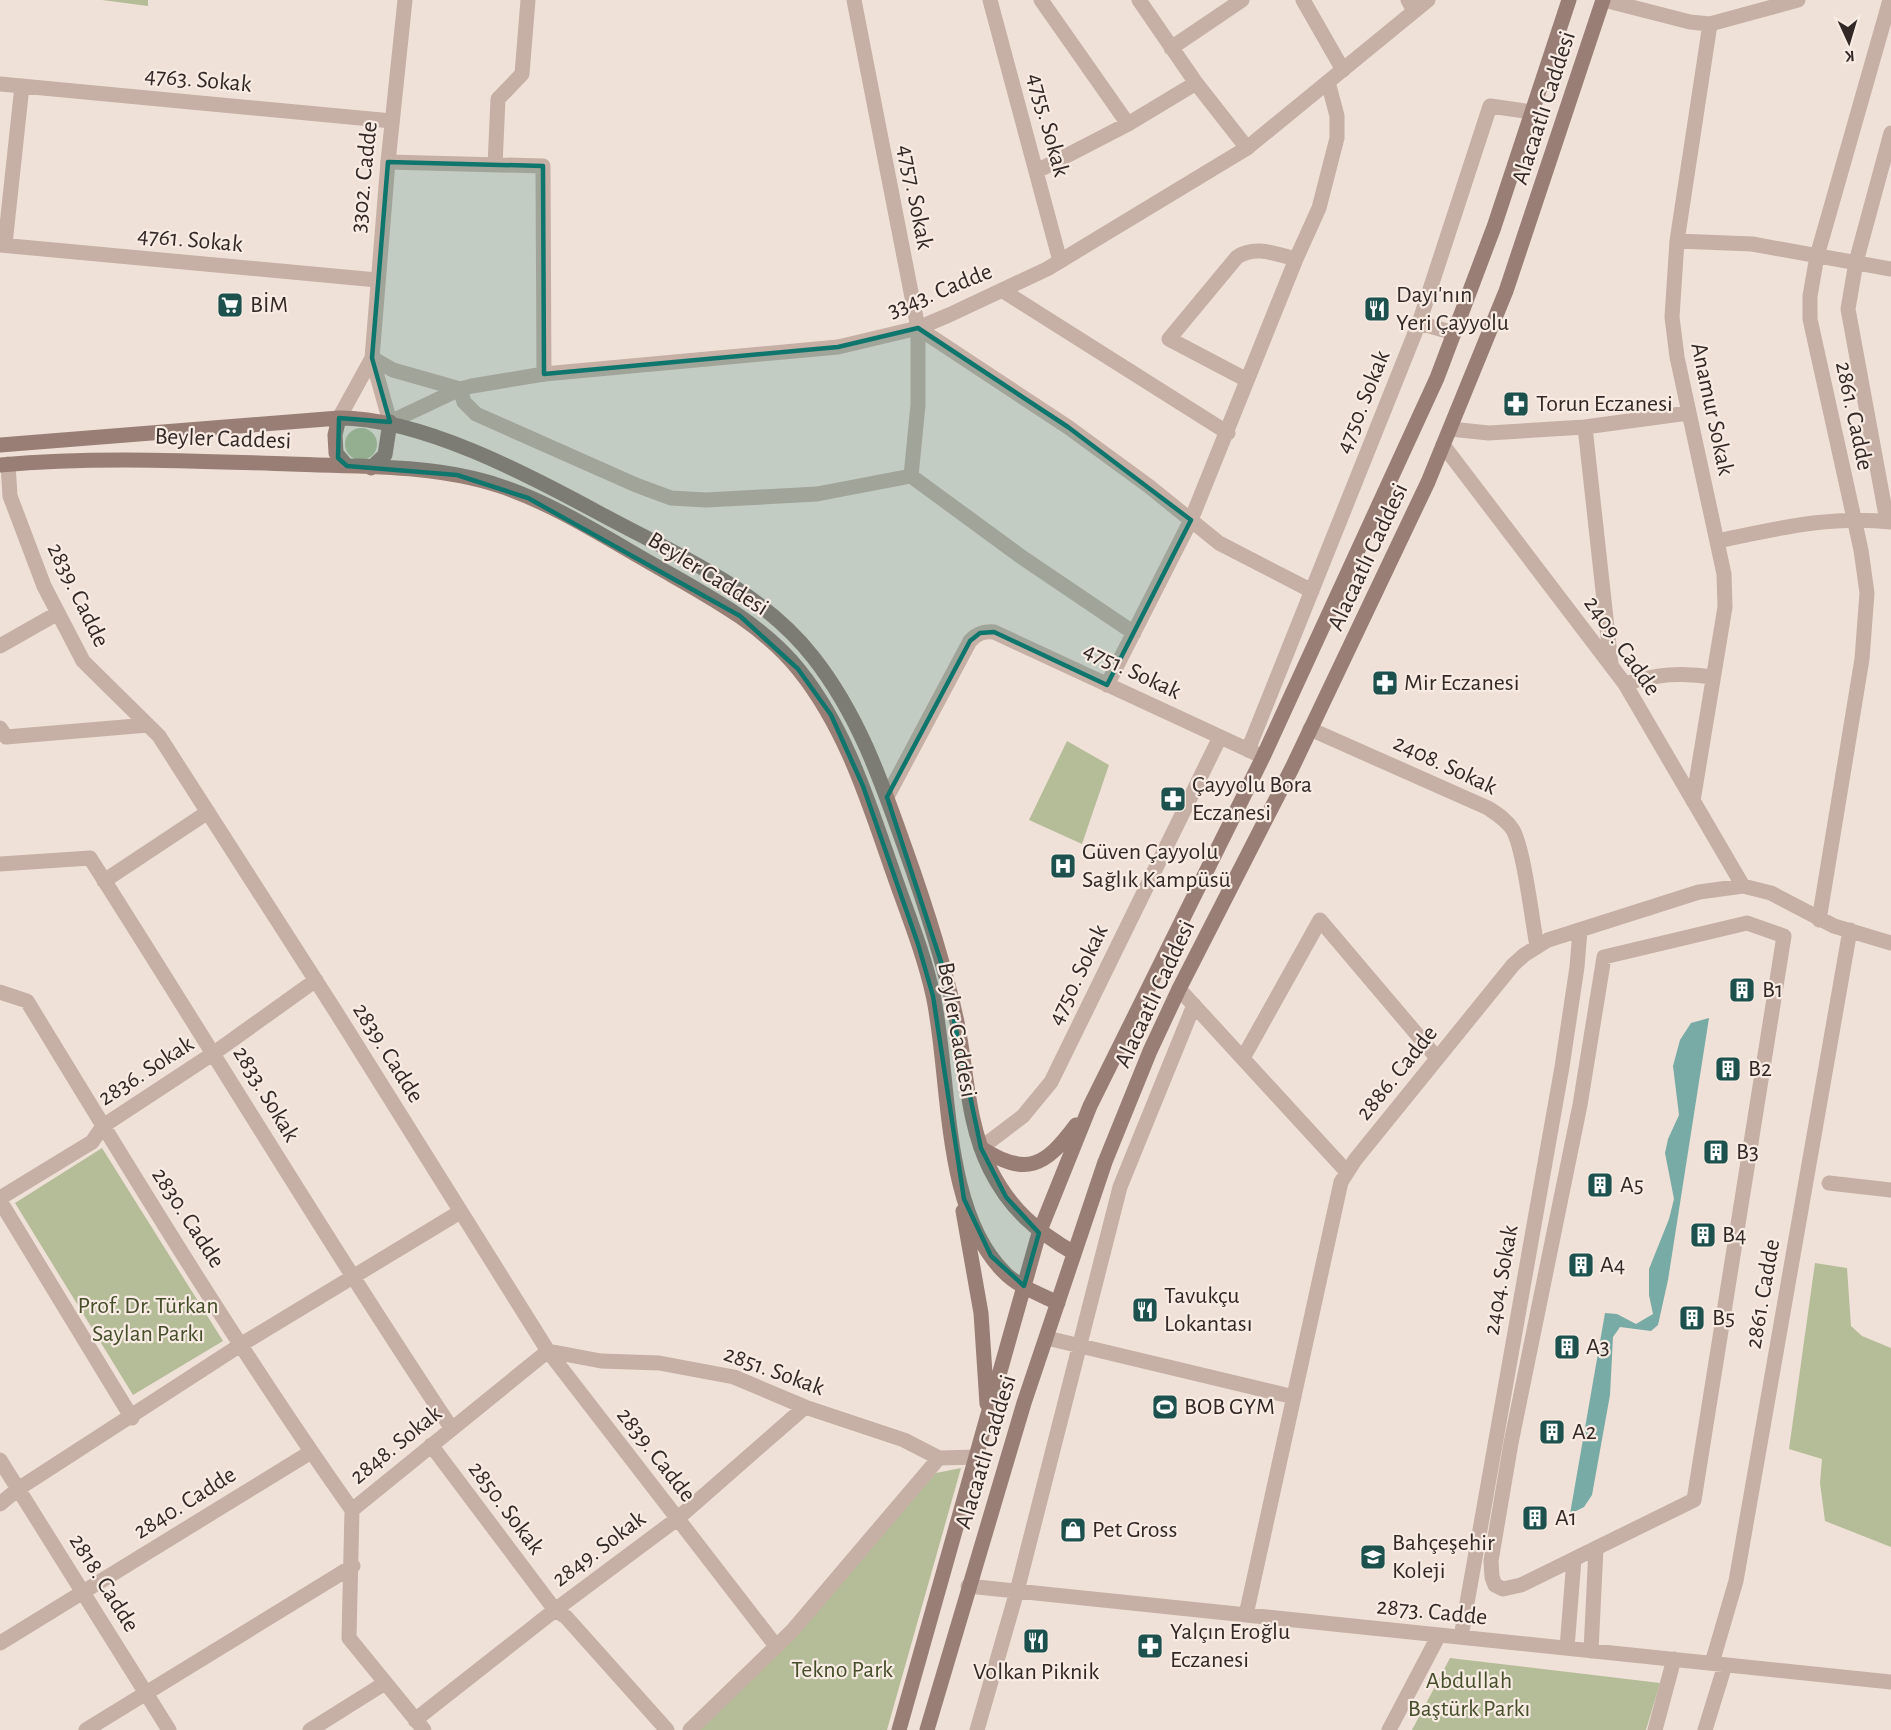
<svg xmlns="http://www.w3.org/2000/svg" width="1891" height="1730" font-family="'Alegreya Sans',sans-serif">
  <rect width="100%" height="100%" fill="#efe1d7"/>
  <path fill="#b5bd98" d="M102,0h46v6z
    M345 444a16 16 0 1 1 32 0a16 16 0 1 1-32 0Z
    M1067,741l42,24 -27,79 -53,-24z
    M102,1148l121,193 -90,54 -118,-192z
    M1815,1263l32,5 4,58 11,10 29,12v199l-66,-26 -5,-38 2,-24 -33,-10z
    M961,1468l-74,262h-191l159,-166 81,-91z
    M1450,1658l210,25 -14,47h-234z"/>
  <path fill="#78aba6" d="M1709,1018l-41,262 -10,45 -7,6 -31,-4 -7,10 -3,58 -18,100 -8,12 -14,7 35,-201 12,1 19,10 17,-10 -4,-19v-26l20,-50 5,-20 -9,-46 3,-14 11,-24 -6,-49 7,-26 11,-17z"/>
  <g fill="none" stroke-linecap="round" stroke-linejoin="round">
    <path stroke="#c6afa4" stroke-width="15" d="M854,0l64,328v77l-7,71
      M990,0l70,261
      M1041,0l87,124
      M1139,0l57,83 51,65
      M1303,0l40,70
      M1408,0l6,11
      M1604,0l86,22 20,2 88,-24
      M1171,48l71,-48
      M0,84l392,37
      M388,162l155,4 1,208
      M495,165l3,-66 24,-25 6,-74
      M1037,171l91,-47 68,-41
      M1677,241l75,3 139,25
      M5,244l17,-158
      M0,245l377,35
      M1003,291l225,142
      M1419,323l35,10
      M918,328l150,99 82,60 69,56 93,48
      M1247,380l-78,-41 68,-82c19,-12 38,-3 59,2
      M460,389l4,13 12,12 160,71 35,13 35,2 111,-6 94,-18 112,82 111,75
      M1450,429l39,4 96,-6
      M1443,445l182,239 118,202
      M8,464l2,32 34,90 39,75 76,75 177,276 212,339 228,295
      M1887,521l-39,-212 8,-47 35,-129
      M1717,541c59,-12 114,-26 174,-19
      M0,646l58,-33
      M1611,664l-26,-237 103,-14
      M1625,684c31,-10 56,-12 88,-7
      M1107,685l84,-165 105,-261 23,-51 18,-70v-22l-9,-34
      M0,728l6,9 142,-12
      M1310,729l178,79c9,6 19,12 25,22 11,20 19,90 24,116
      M1248,750l171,-427 71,-217 42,6
      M887,797l83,-156c7,-8 14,-10 24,-9l261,121
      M1693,801l32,-194 -1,-33 -47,-217 -5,-40 5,-76 33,-217
      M0,864l90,-6c121,190 237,383 362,571
      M104,881l104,-69
      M1819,920l43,-261 5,-66 -6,-43 -51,-231v-23l7,-40 73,-256
      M1747,923l37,13 -90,564 -173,85 -18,4 -8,-4 -3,-8 -1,-16 20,-118 69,-338 24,-148z
      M1179,989l168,183
      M0,992l27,9c105,172 209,345 325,509
      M1243,1058l77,-138 117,138
      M981,1148l42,-32 28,-34 169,-345
      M1829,1183l62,7
      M0,1198l92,-56 11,-16 111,-73 102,-73
      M0,1201l132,217
      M1047,1338l247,59
      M548,1351l53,10 58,2 75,14 71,30 99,33 35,18 39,-1
      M431,1445l124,165 11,7 101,113
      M0,1460l169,270
      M0,1504l18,-15 224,-145 218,-132
      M968,1586l923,96
      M1246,1615l95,-433 14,-22 158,-195 11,-10 24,-15 151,-48 44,-6 28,7 63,33 57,17
      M1461,1637l101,-570 15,-100 3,-37
      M0,1643l311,-191
      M1567,1648l7,-89
      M1591,1651l5,-103
      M1712,1663l24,-82 114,-651
      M415,1720l140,-110 122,-91 128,-112
      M86,1730l267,-164
      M310,1730l75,-47
      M424,1730l-75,-92 3,-128 196,-159
      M690,1730l102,-99 147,-173
      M977,1730l40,-139 103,-404 74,-182
      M1389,1730l50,-95
      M1655,1730l19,-71
      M1705,1730l20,-65"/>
    <path stroke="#c6afa4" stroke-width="15" d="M405,0l-17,162 -16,196 18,64 70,-33 12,-3 72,-12 294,-27 80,-19 31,-13 98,-46 200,-121 181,-148
      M372,358l21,12 67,19
      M339,418l33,-60"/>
    <path stroke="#997e76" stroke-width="15" d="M339,418l-4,17 1,18 11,13
      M0,445l339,-27c82,0 188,56 260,95 75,41 160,75 214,144 45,57 68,123 92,191 20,56 39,114 52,174 10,48 10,102 33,147 20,40 46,62 84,84
      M0,465c97,-9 193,-4 290,-1 69,3 144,0 210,22 55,18 111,55 161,83 49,28 102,56 138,101 48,60 70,134 95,205 14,40 30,79 39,120 18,82 8,214 71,277 14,15 36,22 54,31
      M371,468l14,-13 5,-33
      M981,1148c45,29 64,19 95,-23
      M963,1211l18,102 6,91
      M899,1730l140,-497 51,-127 173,-349 174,-379 57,-151 75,-227
      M927,1730l97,-327 81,-241 45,-111 29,-62 113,-221 136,-286 78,-191 97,-291"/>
  </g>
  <path fill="#0f766e" fill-opacity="0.2" stroke="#0f766e" stroke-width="4.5" stroke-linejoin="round" d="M388,162l155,4 1,208 294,-27 80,-19 150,99 123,93 -84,165 -113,-53 -14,1 -10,8 -83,156 56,171 38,180 25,49 33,36 -15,53 -33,-30 -27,-57 -31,-203 -15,-52 -55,-158 -32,-71 -33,-46 -58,-53 -212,-118 -71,-23 -110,-9 -9,-8 1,-40 51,4 -18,-64z"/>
  <defs>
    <symbol id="supermarket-square" viewBox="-11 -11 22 22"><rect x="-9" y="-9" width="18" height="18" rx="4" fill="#1d514e" stroke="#f7ebe3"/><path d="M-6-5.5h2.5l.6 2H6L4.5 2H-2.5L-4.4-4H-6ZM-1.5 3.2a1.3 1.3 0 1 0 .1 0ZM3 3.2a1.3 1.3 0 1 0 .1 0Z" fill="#fff"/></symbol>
    <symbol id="restaurant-square" viewBox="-11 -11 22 22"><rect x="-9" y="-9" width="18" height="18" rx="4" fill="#1d514e" stroke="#f7ebe3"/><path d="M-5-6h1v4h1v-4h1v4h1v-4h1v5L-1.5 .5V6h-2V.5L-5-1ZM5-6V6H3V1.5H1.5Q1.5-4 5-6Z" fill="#fff"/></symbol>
    <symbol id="pharmacy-square" viewBox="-11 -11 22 22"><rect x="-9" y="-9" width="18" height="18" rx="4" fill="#1d514e" stroke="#f7ebe3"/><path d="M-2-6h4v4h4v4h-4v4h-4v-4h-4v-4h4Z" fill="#fff"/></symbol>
    <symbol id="hospital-square" viewBox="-11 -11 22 22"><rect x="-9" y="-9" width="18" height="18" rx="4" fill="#1d514e" stroke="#f7ebe3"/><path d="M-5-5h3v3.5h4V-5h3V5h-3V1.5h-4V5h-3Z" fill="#fff"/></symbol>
    <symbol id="building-square" viewBox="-11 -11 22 22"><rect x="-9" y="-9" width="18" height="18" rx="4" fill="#1d514e" stroke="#f7ebe3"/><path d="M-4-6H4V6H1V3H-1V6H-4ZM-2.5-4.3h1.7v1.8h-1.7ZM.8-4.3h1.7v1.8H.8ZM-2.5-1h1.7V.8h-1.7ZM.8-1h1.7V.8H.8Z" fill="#fff"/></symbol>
    <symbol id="stadium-square" viewBox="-11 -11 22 22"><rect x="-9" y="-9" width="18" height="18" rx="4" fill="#1d514e" stroke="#f7ebe3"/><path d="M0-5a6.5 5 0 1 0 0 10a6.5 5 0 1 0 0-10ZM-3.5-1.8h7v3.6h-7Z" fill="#fff"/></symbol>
    <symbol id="shop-square" viewBox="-11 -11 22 22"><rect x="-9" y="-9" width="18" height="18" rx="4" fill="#1d514e" stroke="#f7ebe3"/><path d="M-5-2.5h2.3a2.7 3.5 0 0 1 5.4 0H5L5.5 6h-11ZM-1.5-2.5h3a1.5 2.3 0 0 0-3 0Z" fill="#fff"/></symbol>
    <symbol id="school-square" viewBox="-11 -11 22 22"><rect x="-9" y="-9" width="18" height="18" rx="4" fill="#1d514e" stroke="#f7ebe3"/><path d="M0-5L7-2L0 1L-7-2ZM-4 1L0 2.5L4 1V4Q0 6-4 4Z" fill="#fff"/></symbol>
  </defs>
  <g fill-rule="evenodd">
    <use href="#supermarket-square" x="215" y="290" width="30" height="30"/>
    <use href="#restaurant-square" x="1362" y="294" width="30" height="30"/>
    <use href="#pharmacy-square" x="1501" y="389" width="30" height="30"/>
    <use href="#pharmacy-square" x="1370" y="668" width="30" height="30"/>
    <use href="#pharmacy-square" x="1158" y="784" width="30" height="30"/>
    <use href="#hospital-square" x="1048" y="851" width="30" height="30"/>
    <use href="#building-square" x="1727" y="975" width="30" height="30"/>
    <use href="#building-square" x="1713" y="1054" width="30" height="30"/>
    <use href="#building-square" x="1701" y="1137" width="30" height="30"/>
    <use href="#building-square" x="1585" y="1170" width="30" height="30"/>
    <use href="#building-square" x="1688" y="1220" width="30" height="30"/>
    <use href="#building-square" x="1566" y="1250" width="30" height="30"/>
    <use href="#restaurant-square" x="1130" y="1295" width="30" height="30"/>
    <use href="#building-square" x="1677" y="1303" width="30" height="30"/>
    <use href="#building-square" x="1552" y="1332" width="30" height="30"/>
    <use href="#stadium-square" x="1150" y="1392" width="30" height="30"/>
    <use href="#building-square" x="1537" y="1417" width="30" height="30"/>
    <use href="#building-square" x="1520" y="1503" width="30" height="30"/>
    <use href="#shop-square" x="1058" y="1515" width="30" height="30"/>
    <use href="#school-square" x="1358" y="1542" width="30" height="30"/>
    <use href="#restaurant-square" x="1021" y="1626" width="30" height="30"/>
    <use href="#pharmacy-square" x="1135" y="1631" width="30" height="30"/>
  </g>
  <g text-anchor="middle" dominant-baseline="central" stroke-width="4.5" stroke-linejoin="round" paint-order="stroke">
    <g font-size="24" fill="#322825" stroke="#f7ebe3">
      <text transform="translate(198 80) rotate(5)">4763. Sokak</text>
      <text transform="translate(1544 108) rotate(-72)">Alacaatlı Caddesi</text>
      <text transform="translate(1048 125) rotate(75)">4755. Sokak</text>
      <text transform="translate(364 177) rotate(-84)">3302. Cadde</text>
      <text transform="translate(915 197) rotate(79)">4757. Sokak</text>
      <text transform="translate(190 240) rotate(5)">4761. Sokak</text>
      <text transform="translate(940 291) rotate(-22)">3343. Cadde</text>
      <text transform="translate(1363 402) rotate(-68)">4750. Sokak</text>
      <text transform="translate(1712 409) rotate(78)">Anamur Sokak</text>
      <text transform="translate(1854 416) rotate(78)">2861. Cadde</text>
      <text transform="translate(223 439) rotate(2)">Beyler Caddesi</text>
      <text transform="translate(1368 557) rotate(-65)">Alacaatlı Caddesi</text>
      <text transform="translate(708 574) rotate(32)">Beyler Caddesi</text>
      <text transform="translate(78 595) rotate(64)">2839. Cadde</text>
      <text transform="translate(1622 646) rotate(55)">2409. Cadde</text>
      <text transform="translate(1132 671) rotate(25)">4751. Sokak</text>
      <text transform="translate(1445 765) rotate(25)">2408. Sokak</text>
      <text transform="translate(1078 975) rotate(-64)">4750. Sokak</text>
      <text transform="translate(1155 994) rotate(-65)">Alacaatlı Caddesi</text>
      <text transform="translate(957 1030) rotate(80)">Beyler Caddesi</text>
      <text transform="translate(388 1053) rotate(58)">2839. Cadde</text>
      <text transform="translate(146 1071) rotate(-33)">2836. Sokak</text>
      <text transform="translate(1397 1073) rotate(-51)">2886. Cadde</text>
      <text transform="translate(266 1094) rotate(59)">2833. Sokak</text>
      <text transform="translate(188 1218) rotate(57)">2830. Cadde</text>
      <text transform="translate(1501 1280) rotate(-80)">2404. Sokak</text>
      <text transform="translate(1763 1294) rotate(-80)">2861. Cadde</text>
      <text transform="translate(774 1371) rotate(20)">2851. Sokak</text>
      <text transform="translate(396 1445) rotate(-39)">2848. Sokak</text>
      <text transform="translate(986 1452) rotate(-73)">Alacaatlı Caddesi</text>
      <text transform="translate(656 1455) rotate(52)">2839. Cadde</text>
      <text transform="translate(185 1503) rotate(-32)">2840. Cadde</text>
      <text transform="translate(506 1508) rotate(53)">2850. Sokak</text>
      <text transform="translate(599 1549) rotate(-37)">2849. Sokak</text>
      <text transform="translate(104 1583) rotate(58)">2818. Cadde</text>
      <text transform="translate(1432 1612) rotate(6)">2873. Cadde</text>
    </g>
    <g font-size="24" fill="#322825" stroke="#f7ebe3" text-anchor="start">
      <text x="1396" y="295">Dayı'nın<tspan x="1396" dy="28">Yeri Çayyolu</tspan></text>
      <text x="250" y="305">BİM</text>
      <text x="1536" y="404">Torun Eczanesi</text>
      <text x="1404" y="683">Mir Eczanesi</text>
      <text x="1192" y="785">Çayyolu Bora<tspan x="1192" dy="28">Eczanesi</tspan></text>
      <text x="1082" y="852">Güven Çayyolu<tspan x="1082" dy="28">Sağlık Kampüsü</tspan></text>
      <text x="1762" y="990">B1</text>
      <text x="1748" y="1069">B2</text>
      <text x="1736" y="1152">B3</text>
      <text x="1620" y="1185">A5</text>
      <text x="1722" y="1235">B4</text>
      <text x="1600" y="1265">A4</text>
      <text x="1164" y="1296">Tavukçu<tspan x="1164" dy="28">Lokantası</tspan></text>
      <text x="1712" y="1318">B5</text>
      <text x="1586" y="1347">A3</text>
      <text x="1184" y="1407">BOB GYM</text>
      <text x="1572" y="1432">A2</text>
      <text x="1555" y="1518">A1</text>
      <text x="1092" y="1530">Pet Gross</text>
      <text x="1392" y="1543">Bahçeşehir<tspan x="1392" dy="28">Koleji</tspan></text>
      <text x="1170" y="1632">Yalçın Eroğlu<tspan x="1170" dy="28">Eczanesi</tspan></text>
      <text x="1036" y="1672" text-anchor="middle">Volkan Piknik</text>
    </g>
    <g font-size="24" fill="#464f2a" stroke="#f7ebe3">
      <text x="148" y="1306">Prof. Dr. Türkan<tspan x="148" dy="28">Saylan Parkı</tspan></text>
      <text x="842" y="1670">Tekno Park</text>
      <text x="1469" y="1681">Abdullah<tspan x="1469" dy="28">Baştürk Parkı</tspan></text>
    </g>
  </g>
  <g transform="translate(1849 42) rotate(176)" stroke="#f7ebe3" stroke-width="4.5" paint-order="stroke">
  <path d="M0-4.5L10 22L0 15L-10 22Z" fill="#322825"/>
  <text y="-9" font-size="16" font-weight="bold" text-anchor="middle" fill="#322825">K</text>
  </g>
</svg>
